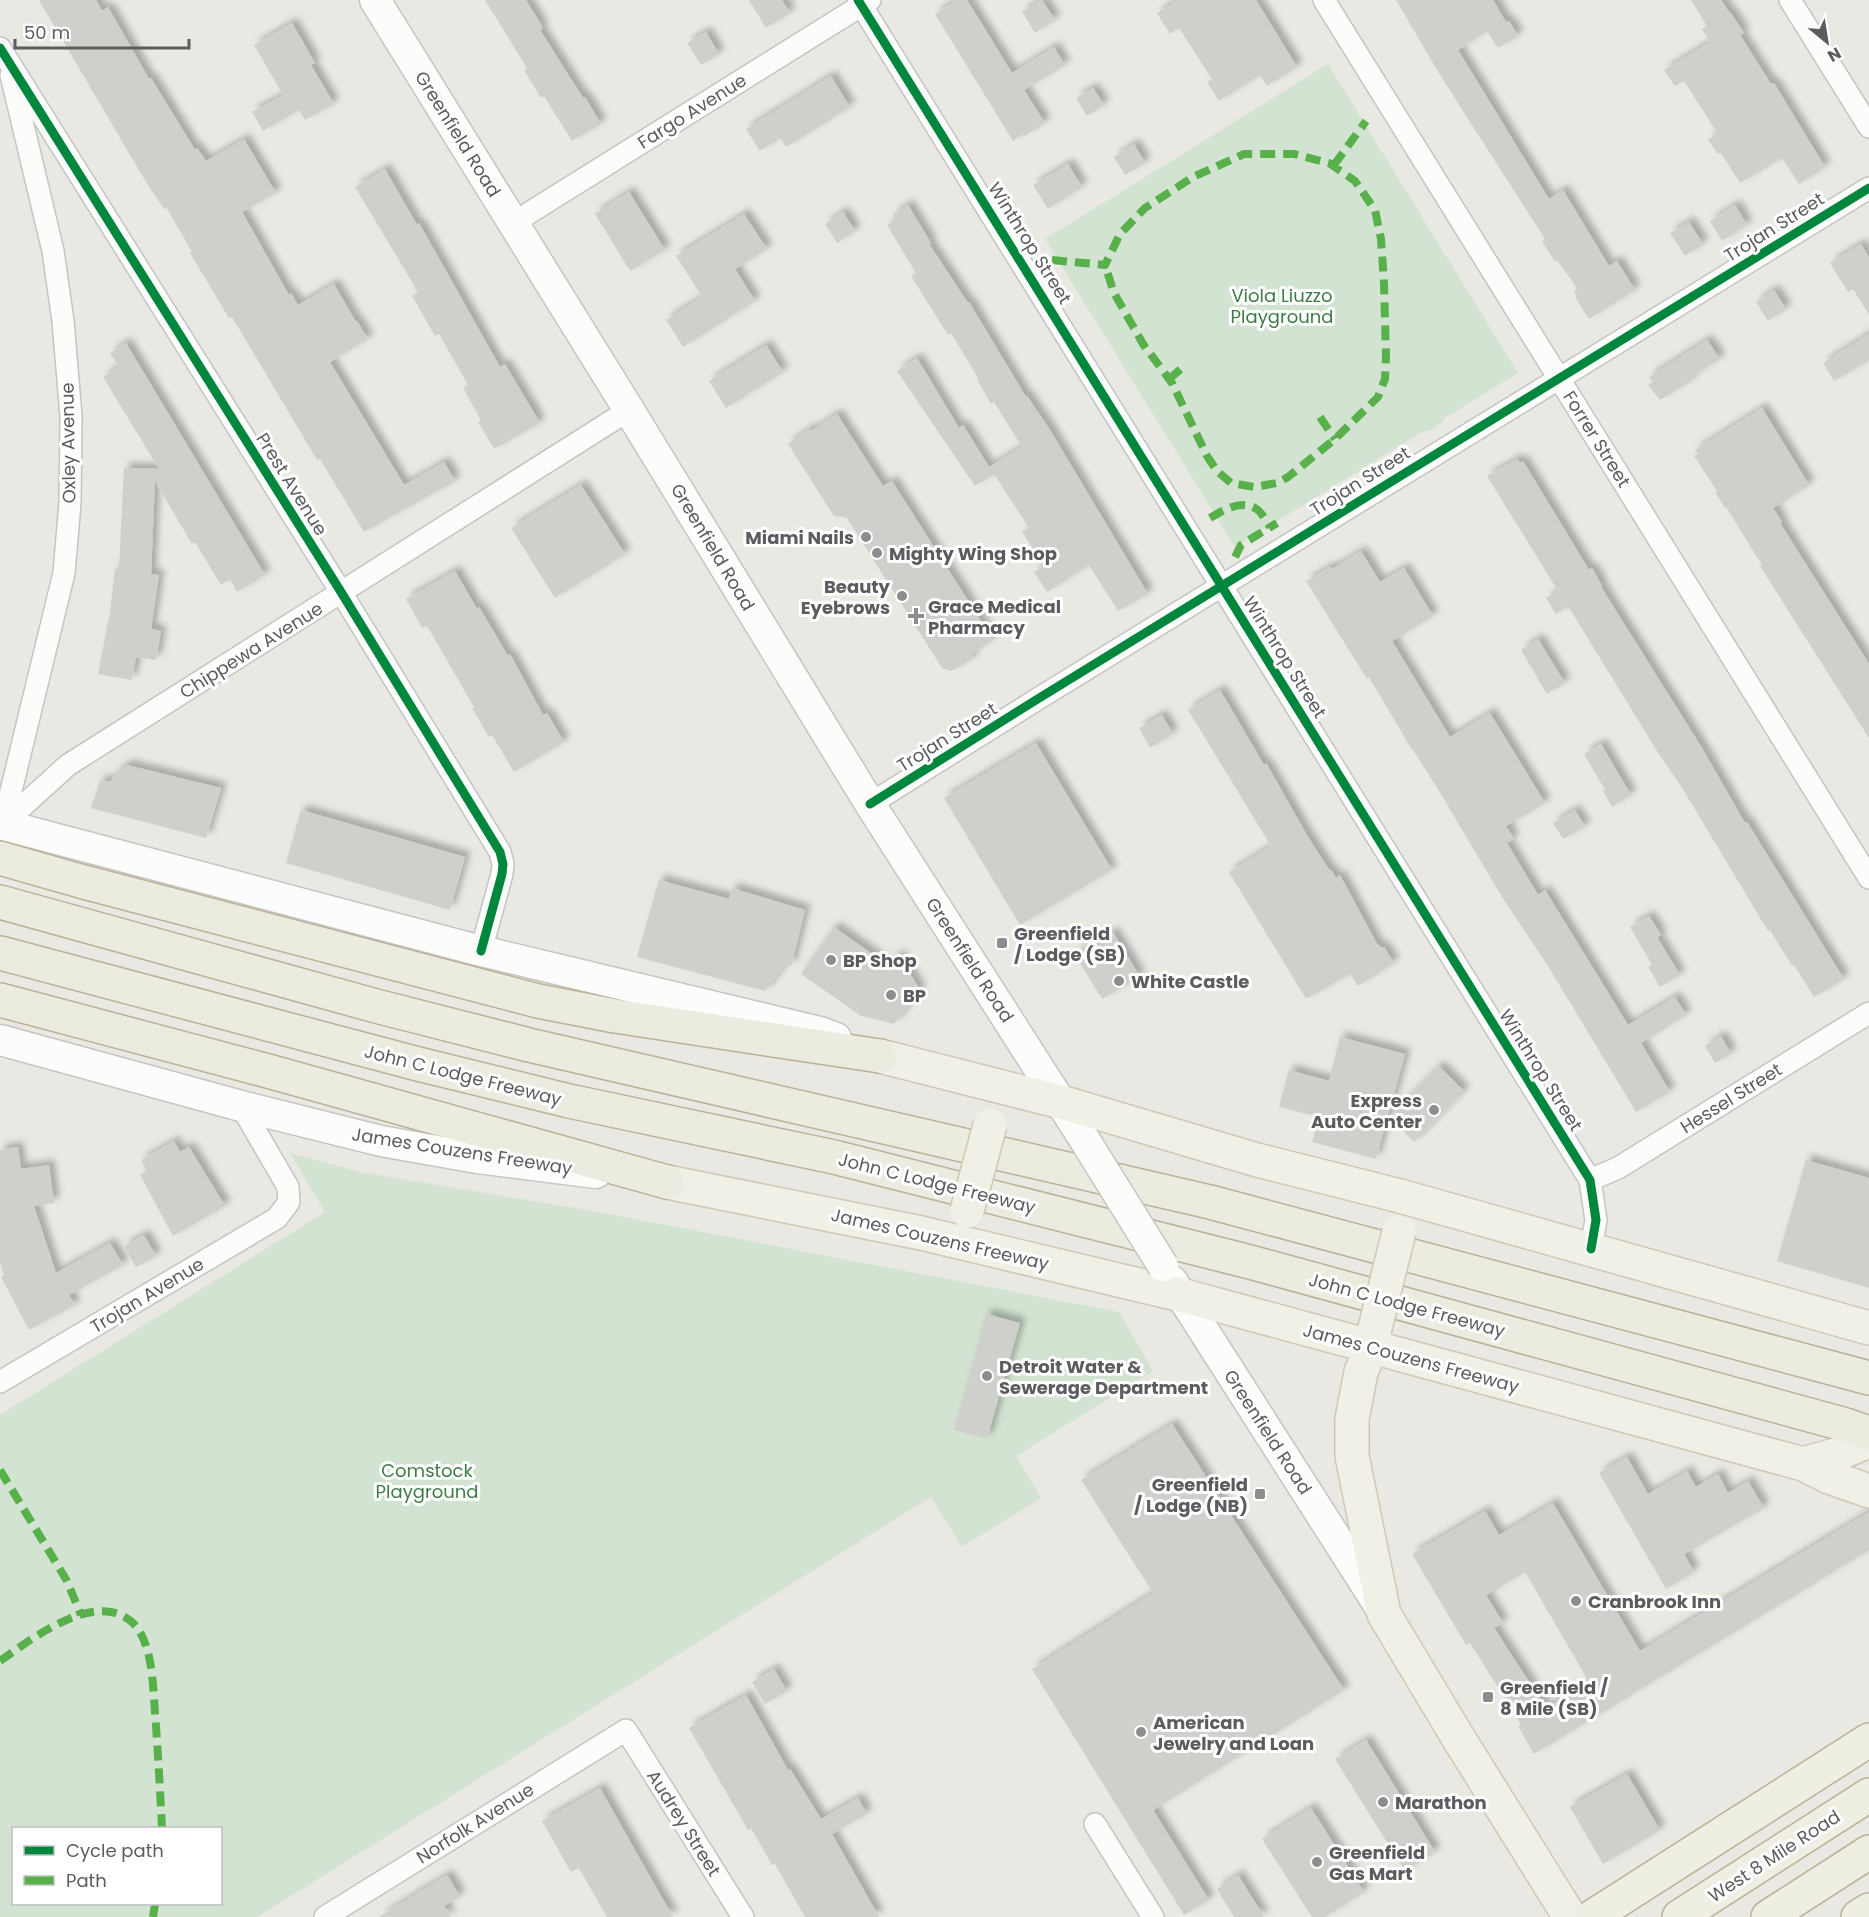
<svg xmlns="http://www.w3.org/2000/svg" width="1869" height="1917" font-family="Poppins,sans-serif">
  <defs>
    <filter id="shadow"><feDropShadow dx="5.5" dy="-5.5" stdDeviation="3" flood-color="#0004"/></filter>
  </defs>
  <rect width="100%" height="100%" fill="#e9e8e3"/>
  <path fill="#d2e4d1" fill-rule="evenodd" d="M1328,64l190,309 -75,46v3l-12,8 -9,2 -187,115 -190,-308z
    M290,1153l70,19 228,38 531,102 34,59 -137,85 25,42 -79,49 -31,-50 -674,420h-257v-502l325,-203zM14,1828h206v76h-206z"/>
  <path fill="#cfcfcc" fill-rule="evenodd" filter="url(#shadow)" d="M39,0h57l6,11 6,-4 41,72 2,-1 44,72 2,-2 9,13 38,-22 32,54 -34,19 47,83 2,-2 7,12 36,-21 22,38 1,-1 11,18 -38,23 74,123 40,-23 11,19 -91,51 -44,-73 -3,1 -85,-143 -3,1 -39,-65 2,-1 -26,-45 -2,2 -18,-27z
    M485,0h41l17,28 -3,2 43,68 2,-1 16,27 -29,17 -28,-45 -3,2 -17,-28 3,-2z
    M749,0h33l8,13 -24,15z
    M957,0h10l45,73 42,-26 11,18 -41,25 21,33 -21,13 -1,-2 -10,7 -78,-127z
    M1042,0l13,20 -20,13 -13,-21z
    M1178,0h78l41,67 -30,19 -7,-11 -41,26 -12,-19 5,-3 -33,-51 -9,6 -13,-21z
    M1396,0h97l13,22 3,-1 9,15 -20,12 -11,-17 -29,19 91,149 14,-9 46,76 8,-5 18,29 -46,29 -14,-22 2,-1 -3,-5 3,-3 -20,-28 -2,2 -13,-21 3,-2 -105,-164z
    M1691,0h30l8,12h1l14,21 -4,2 31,49 3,-1 51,84 -26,17 -17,-26 -42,25 -19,-30 -3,1 -10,-14 10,-6 -34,-53 -9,5 -11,-16 46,-28 -8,-13 5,-3z
    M292,23l23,40 -4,2 23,39 -29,16 -6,-10 -36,21 -11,-19 31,-17 -29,-50z
    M706,32l13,22 -18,11 -14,-22z
    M831,76l19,31 -64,40 -6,-9 -20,13 -14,-22z
    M1093,88l11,17 -17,11 -11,-18z
    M1134,144l11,19 -20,12 -11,-18z
    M1068,164l14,23 -34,22 -15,-24z
    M385,169l32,56 2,-2 81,144 5,-3 35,59 -46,26 -16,-27 3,-2 -18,-32 5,-3 -29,-51 -4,2 -23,-40 6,-4 -63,-105z
    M629,192l36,58 -35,21 -35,-57z
    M908,205l23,38 -2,1 39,59 1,-1 57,95 1,-1 23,34 98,164 -30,17 -29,-46 -42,27 -13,-20 10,-6 -22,-34 7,-4 -35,-54 -19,12 -78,-115 20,-13 42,70 4,-3 26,42 33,-20 -28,-45 -3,2 -14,-25 1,-1 -27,-45 -3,2 -37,-59 5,-3 -29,-48 9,-6 -3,-5z
    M1735,205l12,20 -25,16 -12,-20z
    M843,212l12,19 -18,12 -12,-19z
    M744,214l23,35 -32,20 20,32 -72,46 -17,-27 36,-23 -26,-41z
    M1689,222l14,22 -18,12 -15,-23z
    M1861,244l8,13v58l-16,-26 -5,3 -18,-29z
    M1774,290l12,19 -18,12 -12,-19z
    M1869,334v26l-35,21 -11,-18z
    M1707,340l13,19 -29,18 1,3 -32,20 -12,-15 5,-3 -4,-5z
    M126,343l139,232 -28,17 -7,-13 -9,6 -26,-43 -3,2 -37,-63 -4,93 8,1 -8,54 10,2 -5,29 -20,-3 -4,23 -34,-6 12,-61 5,-44h4l5,-101 35,1 -56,-92 16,-10 -9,-14z
    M766,345l17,27 -57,36 -17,-27z
    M1762,408l47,77 -36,23 9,14 -2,1 89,141v74l-109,-172 2,-1 -36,-58 -1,1 -10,-16 2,-1 -23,-35 4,-3 -3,-3z
    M837,414l46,72 9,-5 101,159 -22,14 2,4 -19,12 -4,1 -8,-3 -95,-150 -13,-2 -46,-72 21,-15 2,2z
    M1517,459l3,4 3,-2 66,109 3,-2 10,18 -1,1 101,161 43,75 2,-1 97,157 -30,18 -20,-32 -2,1 -22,-36 -2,1 -87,-145 -24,-35 -89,-145 -12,8 -10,-16 12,-7 -71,-115z
    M581,485l44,69 -70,44 -44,-70z
    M1361,551l19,31 24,-14 29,48 -41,25 58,96 40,-24 55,90 -39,23 8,13 -7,4 31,52 7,-5 83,135 47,-28 11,18 -45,28 29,49 -34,20 -88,-146 -46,-69 -66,-111 -23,-36h-1l-43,-73 -2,2 -61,-98 24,-14 2,2z
    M455,571l22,38 2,-2 29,49 2,-2 33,61 4,-2 17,29 -50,30 -22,-37 -3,2 -17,-29 2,-1 -47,-81 -5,2 -16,-29z
    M1538,639l27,44 -18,11 -26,-44z
    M1220,690l44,75 2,-2 42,74 22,34 1,-1 5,8 4,-3 37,69 5,4 2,-1 10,16 -36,23 -8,-12 -44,25 -77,-127 42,-26 -83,-136z
    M1162,715l11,19 -23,14 -11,-20z
    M1036,743l76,127 -92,55 -76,-127z
    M1601,744l30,51 -19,12 -9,-16 2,-1 -21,-36z
    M127,765l94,23 -15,50 -115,-30 9,-27h11l6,-9z
    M301,810l164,47 -15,53 -164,-47z
    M1575,810l10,17 -22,12 -10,-16z
    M659,880l70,19 3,-11 73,22 -14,57 -5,-4 -21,28 -128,-34z
    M1649,916l12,19 -4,2 23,38 -20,12 -12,-20 4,-2 -22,-38z
    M834,927l55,39 9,-12 22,36 -26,34 -33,-8 -60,-42z
    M1113,932l27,45 -38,22 -27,-44z
    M1721,1036l10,18 -16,9 -10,-17z
    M1340,1037l65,17 -29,105 -64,-17 7,-25 -40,-10 10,-37 40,11z
    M1439,1066l25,25 -50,51 -25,-25z
    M174,1141l6,11 9,-5 36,59 -52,30 -33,-61 7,-4 -6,-11z
    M18,1147l3,22 28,-4 5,38 -20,3 22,67 54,-30 13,22 -54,30 6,10 -46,25 -28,-53 3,-2 -4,-12v-113z
    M1806,1160l63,18v110l-92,-27z
    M144,1235l12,21 -20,11 -12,-21z
    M986,1314l34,9 -33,116 -33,-9z
    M1172,1424l172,266 -191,120 56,90 -25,15 -152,-246 121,-76 -72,-113z
    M1627,1457l21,37 39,-23 9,16 22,-13 10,19 20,-12 16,27 -80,46 10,18 -28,17 -67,-116z
    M1553,1503l87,148 229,-139v38l-335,204 -16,-28 3,-2 -51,-81 -4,2 -54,-91 73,-43 14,24zM1525,1572l64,110 -43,26 -52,-80 9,-5 -17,-28z
    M774,1669l13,22 -22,13 -13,-22z
    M746,1695l42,75 2,-1 31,50 37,-21 9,16 -35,20 47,83h-74l-30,-53 -3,1 -21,-37 -3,2 -59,-102z
    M1366,1740l69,112 -30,19 -70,-112z
    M1627,1774l33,56 -57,34 -33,-57z
    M600,1788l36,64 37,65h-66l-28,-49 -8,4 -29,-51z
    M1311,1808l53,84 -39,25h-13l-50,-78z
    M447,1875l13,21 -16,10 7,11h-72z
    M1238,1875l26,42h-30l-17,-28z"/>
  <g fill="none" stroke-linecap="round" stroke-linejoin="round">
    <defs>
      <path id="minor" d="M858,0l732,1180 6,40 -5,29
        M1324,0l545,878
        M1790,0l79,127
        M0,48l341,544 159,260 3,12 -1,10 -21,77
        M513,223l357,-223
        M870,804l166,-104 833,-512
        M3,824l61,-251 6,-70 1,-87 -8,-95 -10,-70 -42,-176
        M3,824l65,-59 561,-355
        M1590,1180l28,-12 251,-155
        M0,1382l277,-164 12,-16 -1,-15 -47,-81
        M1095,1824l58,93
        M325,1917l301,-187 117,187"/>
      <path id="secondary" d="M375,0l254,410 241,394 216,338
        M0,824l481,127 339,81 16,6
        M0,1040l241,66 140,35 96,17 119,15
        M1172,1281l210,329"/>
      <path id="primary" d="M880,1056l181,46 196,58 143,36 469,132
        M667,1182l254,51 260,62 622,169 26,13 40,14
        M1375,1328l-4,20 -10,24 -9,47v37l32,158 75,125 111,178
        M1803,1464l32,-9 34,-14"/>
      <path id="trunk" d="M1592,1917l277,-177
        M1679,1917l190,-122
        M1768,1917l101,-65
        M1858,1917l11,-7"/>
      <path id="motorway" d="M0,858l80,23 458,120 77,15 265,40
        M0,902l376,104 153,39 681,157 659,176
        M0,953l418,111 151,37 265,56 416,105 596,163 23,8
        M0,1000l268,71 399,111"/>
    </defs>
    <use href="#minor" stroke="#c5c4c4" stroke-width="24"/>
    <use href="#secondary" stroke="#c5c5c5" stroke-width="33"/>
    <use href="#primary" stroke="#cec9b4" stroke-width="36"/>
    <use href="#trunk" stroke="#bbb295" stroke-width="36"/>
    <use href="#motorway" stroke="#bbb295" stroke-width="36"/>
    <use href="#minor" stroke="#fcfcfb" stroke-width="21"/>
    <use href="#secondary" stroke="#fcfcfb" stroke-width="30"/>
    <use href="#primary" stroke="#f1f0e6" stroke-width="33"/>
    <use href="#trunk" stroke="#eeeee3" stroke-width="33"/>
    <use href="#motorway" stroke="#ecebe0" stroke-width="33"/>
    <defs>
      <path id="secondary-bridge" d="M1086,1142l77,124"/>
      <path id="primary-bridge" d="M967,1211l23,-86
        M1375,1328l24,-96"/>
    </defs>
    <use href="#secondary-bridge" stroke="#c5c5c5" stroke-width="33" stroke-linecap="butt"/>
    <use href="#primary-bridge" stroke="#cec9b4" stroke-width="36" stroke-linecap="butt"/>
    <use href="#secondary-bridge" stroke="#fcfcfb" stroke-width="30"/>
    <use href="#primary-bridge" stroke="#f1f0e6" stroke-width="33"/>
    <path stroke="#58b04a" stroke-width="8" stroke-dasharray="15 8" stroke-linecap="butt" d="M1334,165l32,-44
      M1052,260l53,5 15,-31 25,-26 48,-31 51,-23h50l35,9 26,18 20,29 6,29 3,44 2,73 -1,23 -7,18 -43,42 -47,38 -11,6 -23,4 -23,-4 -14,-12 -10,-15 -35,-73 -29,-39 -29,-51 -9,-28
      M1169,379l12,-10
      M1320,417l15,22
      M1210,518c13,-8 30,-18 45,-10 6,3 11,13 15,19
      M1235,557l6,-12 36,-22
      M0,1470l67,111 14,34
      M0,1661c27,-19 76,-56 111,-49 11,2 21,8 27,17 15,22 15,59 17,84 3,39 5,77 7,115
      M153,1917l2,-13"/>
    <defs>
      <path id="cycleway" d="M858,0l732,1180 6,40 -5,29
        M0,48l341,544 159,260 3,12 -1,10 -21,77
        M870,804l166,-104 833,-512"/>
    </defs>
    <use href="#cycleway" stroke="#fff" stroke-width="13"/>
    <use href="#cycleway" stroke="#00873e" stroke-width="9"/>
  </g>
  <g fill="#8c8d8e" stroke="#fff" stroke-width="2">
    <circle cx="866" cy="537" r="6"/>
    <circle cx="877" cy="553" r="6"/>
    <circle cx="902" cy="596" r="6"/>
    <path d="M913 607h6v6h6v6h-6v6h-6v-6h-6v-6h6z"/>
    <rect x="996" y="937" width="12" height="12" rx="3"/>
    <circle cx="831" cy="960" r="6"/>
    <circle cx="1119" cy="981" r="6"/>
    <circle cx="891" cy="995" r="6"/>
    <circle cx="1434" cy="1110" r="6"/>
    <circle cx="987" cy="1376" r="6"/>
    <rect x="1254" y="1488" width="12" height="12" rx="3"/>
    <circle cx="1576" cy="1601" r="6"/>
    <rect x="1482" y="1691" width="12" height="12" rx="3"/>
    <circle cx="1141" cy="1732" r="6"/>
    <circle cx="1383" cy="1802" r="6"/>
    <circle cx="1317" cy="1862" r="6"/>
  </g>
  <g text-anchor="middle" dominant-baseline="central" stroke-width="6" stroke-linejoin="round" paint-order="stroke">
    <g font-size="18" fill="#5a5c60" stroke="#fff">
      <text transform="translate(692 111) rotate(-32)">Fargo Avenue</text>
      <text transform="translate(458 134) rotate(58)">Greenfield Road</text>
      <text transform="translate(1774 227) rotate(-32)">Trojan Street</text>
      <text transform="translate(1030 243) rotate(58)">Winthrop Street</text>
      <text transform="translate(1597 439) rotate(58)">Forrer Street</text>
      <text transform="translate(68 443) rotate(-91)">Oxley Avenue</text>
      <text transform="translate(1360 481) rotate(-32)">Trojan Street</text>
      <text transform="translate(292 484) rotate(58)">Prest Avenue</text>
      <text transform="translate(713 547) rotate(59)">Greenfield Road</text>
      <text transform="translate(251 650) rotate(-32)">Chippewa Avenue</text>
      <text transform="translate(1285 657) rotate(58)">Winthrop Street</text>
      <text transform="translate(947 737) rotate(-32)">Trojan Street</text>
      <text transform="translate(970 960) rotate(57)">Greenfield Road</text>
      <text transform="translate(1541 1070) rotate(58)">Winthrop Street</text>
      <text transform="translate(463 1075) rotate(14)">John C Lodge Freeway</text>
      <text transform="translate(1731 1098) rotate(-32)">Hessel Street</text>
      <text transform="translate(462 1151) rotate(9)">James Couzens Freeway</text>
      <text transform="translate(937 1183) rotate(14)">John C Lodge Freeway</text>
      <text transform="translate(940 1239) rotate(13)">James Couzens Freeway</text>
      <text transform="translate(147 1295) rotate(-31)">Trojan Avenue</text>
      <text transform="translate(1407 1305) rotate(15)">John C Lodge Freeway</text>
      <text transform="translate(1411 1358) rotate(15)">James Couzens Freeway</text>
      <text transform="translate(1268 1432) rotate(57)">Greenfield Road</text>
      <text transform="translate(475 1823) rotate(-32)">Norfolk Avenue</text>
      <text transform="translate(684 1823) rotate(58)">Audrey Street</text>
      <text transform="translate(1774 1856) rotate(-33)">West 8 Mile Road</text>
    </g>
    <g font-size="18" fill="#3d7c45" stroke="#fff">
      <text x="1282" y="295">Viola Liuzzo<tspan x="1282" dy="21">Playground</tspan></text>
      <text x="427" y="1470">Comstock<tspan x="427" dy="21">Playground</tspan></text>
    </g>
    <g font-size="18" font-weight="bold" fill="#5a5c60" stroke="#fff" text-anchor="start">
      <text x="854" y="537" text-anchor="end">Miami Nails</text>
      <text x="889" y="553">Mighty Wing Shop</text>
      <text x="890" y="586" text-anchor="end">Beauty<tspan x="890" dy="21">Eyebrows</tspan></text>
      <text x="928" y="606">Grace Medical<tspan x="928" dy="21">Pharmacy</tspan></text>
      <text x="1014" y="933">Greenfield<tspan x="1014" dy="21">/ Lodge (SB)</tspan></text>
      <text x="843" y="960">BP Shop</text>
      <text x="1131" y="981">White Castle</text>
      <text x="903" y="995">BP</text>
      <text x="1422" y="1100" text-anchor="end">Express<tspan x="1422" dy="21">Auto Center</tspan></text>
      <text x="999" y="1366">Detroit Water &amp;<tspan x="999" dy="21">Sewerage Department</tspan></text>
      <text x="1248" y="1484" text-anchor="end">Greenfield<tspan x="1248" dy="21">/ Lodge (NB)</tspan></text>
      <text x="1588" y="1601">Cranbrook Inn</text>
      <text x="1500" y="1687">Greenfield /<tspan x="1500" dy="21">8 Mile (SB)</tspan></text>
      <text x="1153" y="1722">American<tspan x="1153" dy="21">Jewelry and Loan</tspan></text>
      <text x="1395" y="1802">Marathon</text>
      <text x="1329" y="1852">Greenfield<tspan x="1329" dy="21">Gas Mart</tspan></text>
    </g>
  </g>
  <rect x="12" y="1827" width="210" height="78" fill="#ffffff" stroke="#bdbebf" stroke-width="1.5"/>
  <rect x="24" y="1846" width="30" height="9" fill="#00873e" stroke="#bdbebf" stroke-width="1.5"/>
  <text x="66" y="1857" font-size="18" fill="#5a5c60">Cycle path</text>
  <rect x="24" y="1876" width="30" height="9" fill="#58b04a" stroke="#bdbebf" stroke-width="1.5"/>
  <text x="66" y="1887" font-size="18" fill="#5a5c60">Path</text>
  <g transform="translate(1827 42) rotate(150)" stroke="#ffffff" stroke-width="4.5" paint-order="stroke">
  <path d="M0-4.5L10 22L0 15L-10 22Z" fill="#5a5c60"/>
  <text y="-9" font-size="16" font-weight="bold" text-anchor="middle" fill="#5a5c60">N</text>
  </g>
  <path d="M15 39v9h174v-9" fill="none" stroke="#5a5c60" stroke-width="3"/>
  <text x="24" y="39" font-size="18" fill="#5a5c60" stroke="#ffffff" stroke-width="4.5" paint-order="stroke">50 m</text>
</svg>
